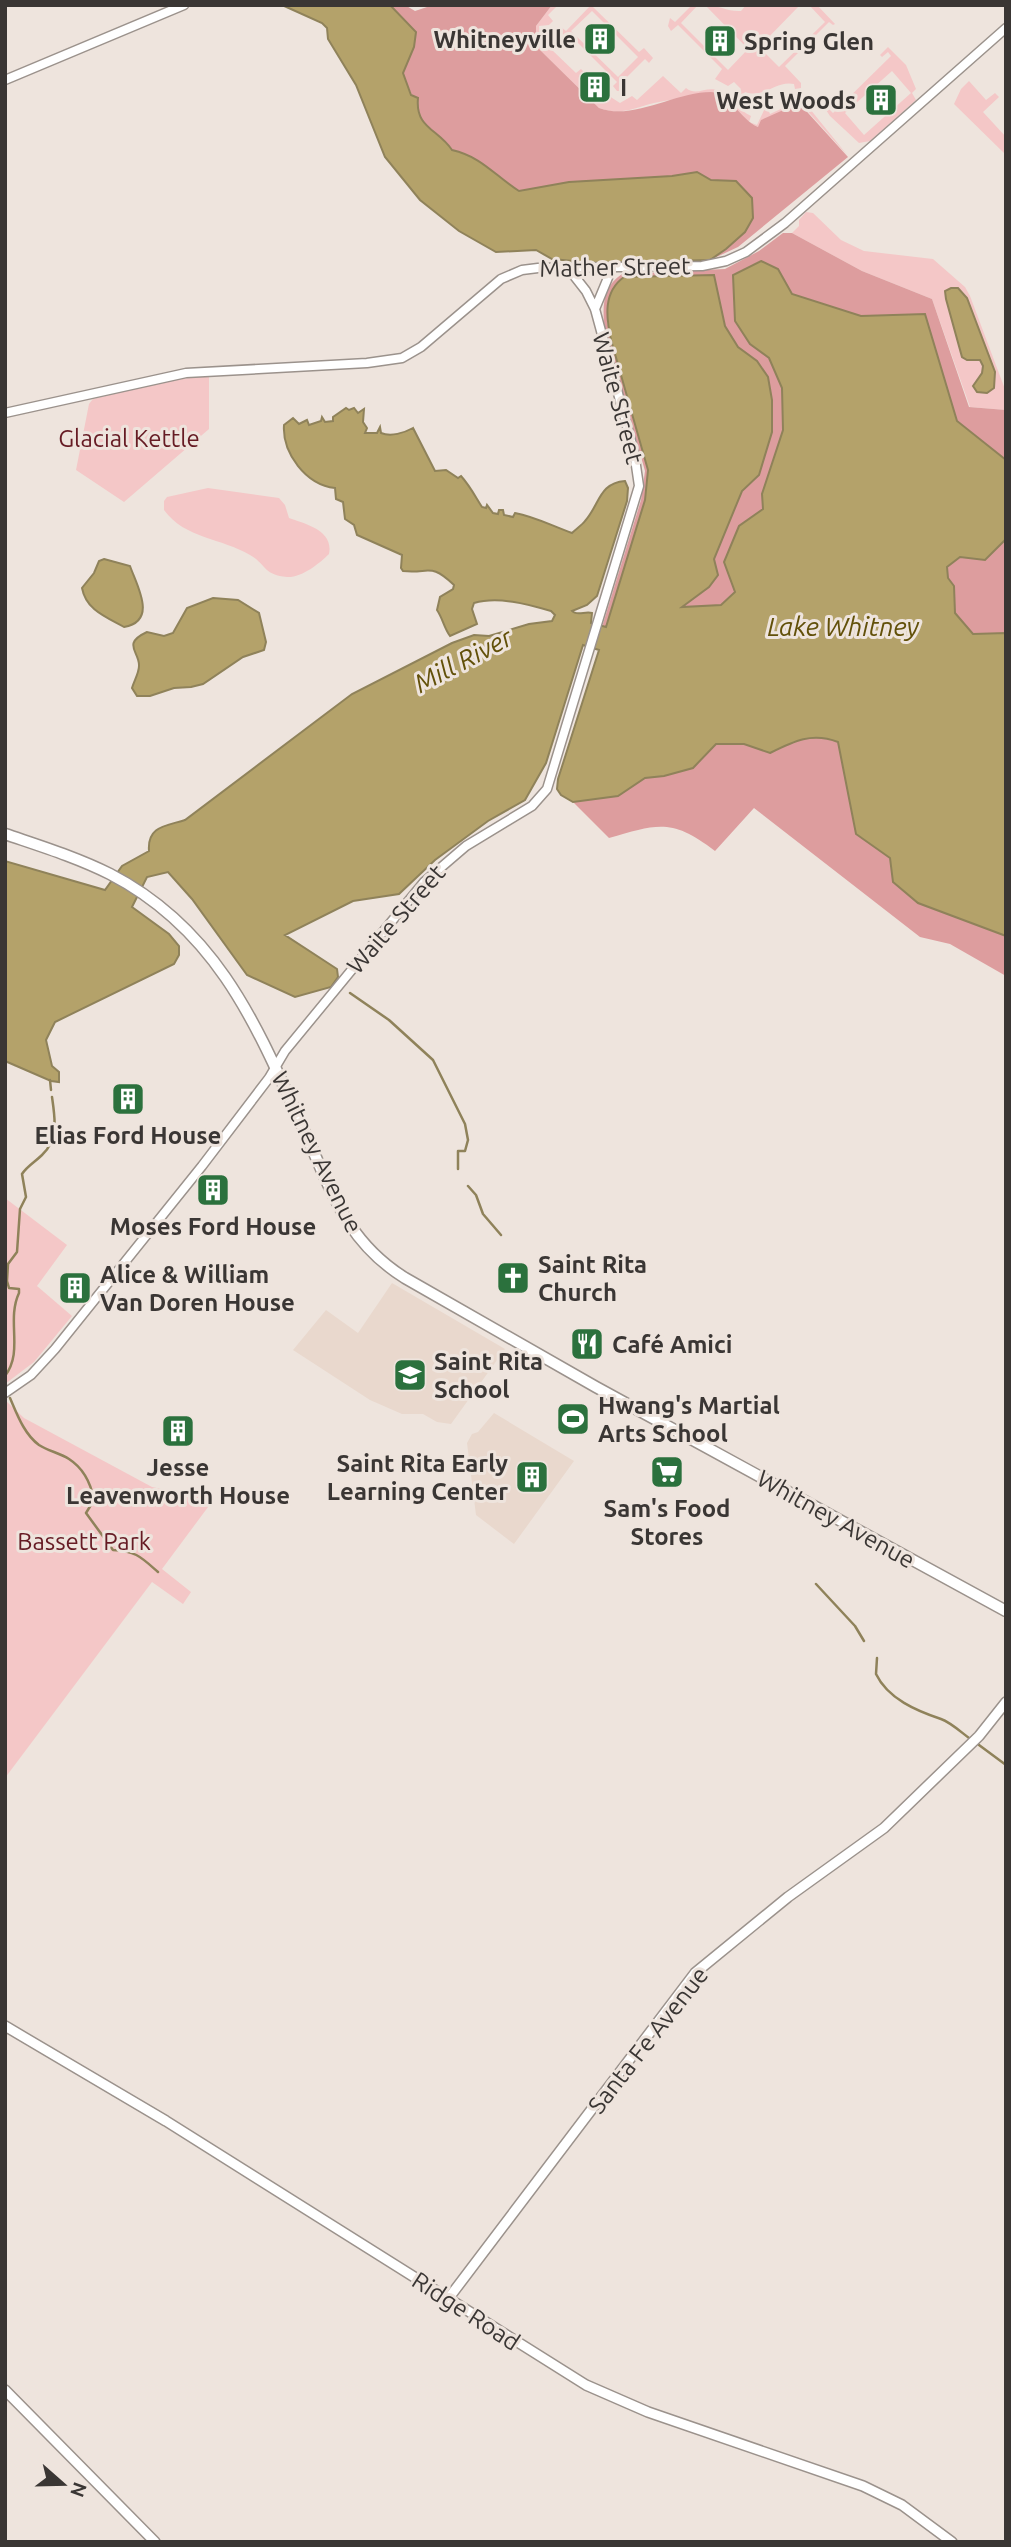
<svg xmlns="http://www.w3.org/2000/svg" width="1011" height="2547" font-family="Ubuntu,sans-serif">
  <rect width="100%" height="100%" fill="#eee4dd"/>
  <path fill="#e9d8cd" d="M392,1283l113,66 -54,75 -14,-2 -14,-8h-21l-32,-14 -77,-50 33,-40 32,23z
    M494,1413l80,48 -60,83 -38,-29 -9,-72 5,-9 6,-2z"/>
  <path fill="#f4c7c7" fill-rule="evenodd" d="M552,5h6l-10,10 5,6 -4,4 -10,1 1,13 10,-1 7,7 -5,5 24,23 5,-4 5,5 -5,5 22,23 6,-6 11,7 12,-7 5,4 26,-24 18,17 5,-5c11,9 21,-3 33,3 12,6 19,19 32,25l-2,6 8,3 8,-17 2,-1 3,7 13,-6 -2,-7c11,-4 20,0 29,8l38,47 -47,-52 -43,23c-19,-8 -27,-31 -47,-35 -19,4 -38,7 -57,11 -20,5 -34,13 -55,5l-63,-62v-20z
    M591,5h4l-2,2 46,45 5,-4 9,10 -4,5 -4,-4 -25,25 4,5 -2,2h-5l-4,-5 4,-4 -49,-49 -5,4 -4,-6 2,-4 5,4zM592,11l46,46 -20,20 -47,-46z
    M692,5h6l-17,18 47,47 20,-21 -43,-44c14,0 23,7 36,6l5,-6h54l-41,42 20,20 46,-45 -16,-17h8l18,19 -2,1 -4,-3 -44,44 16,17v5l-6,1 -1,-5c-18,-4 -30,15 -49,8l-4,6 -4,-3 4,-6 -7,-7 -6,4 -13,-7 7,-10 -44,-44 -7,6 -3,-5 2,-8 5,4z
    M888,47l18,18 10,24 -4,4 4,7 -46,41 -11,2 -29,-27 -4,-6 2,-2 5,5 58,-57 -3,-4 -6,5 -2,-2zM892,71l19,22 -47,42 -19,-22z
    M969,81l17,19 9,-7 4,4 -16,15 23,25v18l-52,-51 7,-15z
    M806,212l7,1 28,27 23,11 69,8 32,28 5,9 36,96v18l-36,-3 -38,-108 -70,-28 -70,-38 7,-7v-6z
    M209,375v54l-85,73 -48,-32 13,-66 4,-5 69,-17z
    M208,488l71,10 6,7 4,13c16,6 45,12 40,36 -10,10 -28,24 -42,23 -24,-2 -21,-13 -37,-22 -28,-17 -65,-16 -86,-45v-9l3,-4z
    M5,1198l62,47 -30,41 35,30 -38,46 -29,22z
    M5,1400l19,18 128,69 29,6 12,-4 21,10 -52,70 29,23 -8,12 -31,-22 -147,196z"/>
  <path fill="#dd9d9e" d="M390,5h15l10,6 18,-6h119l-16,21v20l63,62c34,13 76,-16 112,-16 17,0 30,28 47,35l3,-7 38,-17 49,54 -110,90 -28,13 16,-11 10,-68 -25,-1 -14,-8 -25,4 -103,6 -50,9c-25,-16 -37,-34 -67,-41l-6,-8 -22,-16 -21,-53 11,-26 2,-15z
    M783,233h9l70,38 70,28 37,108 37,3v50l-49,-39 -32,-107 -64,2 -69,-22 -14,-25 -28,75 19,14 13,30 1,42 -21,64 1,15 -24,17 -4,66 -14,13 -40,3 28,-21 5,-28 28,-68 17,-16 13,-43v-32l-4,-23 -11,-16 -19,-14 -13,-21 -11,-50 -107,46 41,149 -3,29 -39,128 -4,-1 39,-127 4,-29 -40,-141c-3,-22 -3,-43 17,-56l103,-5 34,-18z
    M1006,539v94l-33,1 -18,-21 -1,-27 -6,-8 -2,-11 14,-10 25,2z
    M823,737l15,5 18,92 34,24 3,24 25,21 88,33v40l-56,-32 -30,-7 -166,-129 -39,43c-43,-33 -57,-27 -106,-13l-36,-36 45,-6 27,-18 19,-2 29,-8 23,-24h28l26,9 29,-15z"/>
  <path fill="#b4a26a" stroke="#8f825a" stroke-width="2" d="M282,5h108l26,27 -2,15 -11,26 8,22 7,3c-3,30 20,31 34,52 30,7 42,25 67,41l50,-9 103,-6 25,-4 14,8 25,1 16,17 1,20 -8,14 -19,17 -16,11 -117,3 -41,-4 -16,-9 -40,2 -37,-21 -39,-31 -35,-43 -29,-72 -28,-46 -1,-11 -5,-5z
    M761,261l17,8 14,25 69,22 64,-2 32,107 49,39v79l-21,21 -25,-3 -13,10 1,11 6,8 1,27 18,21 33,-1v303l-88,-33 -25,-21 -3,-24 -34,-24 -18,-92c-26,-10 -44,-1 -68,11l-26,-9h-28l-23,24 -29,8 -19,2 -27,18 -45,6 -12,-7 -4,-6 1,-10 41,-129 -16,-5 -37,118 -21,37 -37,21 -53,39 -36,34 -46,7 -68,34 52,34 1,8 -7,10 -36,10 -48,-22 -55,-76 -24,-27 -21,5 -15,30 37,27 10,12v9l-5,9 -119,58 -9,18 6,26 7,6v10l-8,-1 -46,-20v-200l100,29 17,-24 27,-15c-2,-25 17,-25 36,-31l167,-126 100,-51 22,-8 15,1 40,-12 23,-3 3,-6 -4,-4c-24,-7 -53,-15 -77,-8l-2,6 5,15 -27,12c-6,-8 -7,-17 -13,-26l3,-13 13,-8 1,-4c-24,-23 -24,-11 -51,-14l-2,-3 1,-13 -45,-20 -3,-10 -9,-6 -2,-17 -7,-3 -1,-11c-29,-3 -53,-35 -51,-63l9,-7 6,6 8,-4 2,5 12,-4 1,-4 3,5 8,-1v-4l13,-9 3,2 5,-2 4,5 6,-4 -1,13 4,6 -2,5h12l3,-6 1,6c10,4 23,0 32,-5l22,43 11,-1 12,8 3,-2c9,10 14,20 21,31l4,1 1,-3 6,8 5,1 1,-4h4l1,5 9,2 2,-4c21,4 37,13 57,20 4,-4 10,-8 13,-12 15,-17 14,-38 40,-40l3,7 -1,13 -30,95 -10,9 -15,6c4,5 14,0 20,2l-1,10 15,4 39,-127 3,-30 -37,-130c-5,-23 -8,-48 13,-63l90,-2 11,51 13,21 19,14 11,16 4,23v32l-13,43 -17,16 -28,68 4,16 -9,12 -27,20 39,-2 14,-13 -11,-30 15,-36 24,-17 -1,-15 21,-64 -1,-42 -13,-30 -19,-14 -15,-23 -2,-46z
    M951,288h7l9,10 28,74 -1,16 -7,5 -10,-1 -4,-6 9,-13 1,-7 -3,-6h-13l-5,-3 -16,-58 -1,-8z
    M104,559l26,7c7,20 28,55 -6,61 -18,-10 -38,-17 -42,-39l12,-15 5,-12z
    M213,598l25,2 21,13 7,29 -2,8 -21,7 -40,27 -12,3 -17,1 -24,8h-13l-5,-8c2,-7 7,-15 7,-22 1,-14 -18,-22 8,-34l17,4 9,-3 14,-25z"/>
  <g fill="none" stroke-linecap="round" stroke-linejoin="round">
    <path stroke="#8f825a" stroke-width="2.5" d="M350,993l39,27 44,40 32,64 3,16 -3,11h-7v18
      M50,1080l1,10
      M468,1186l8,9 7,19 18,21
      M5,1376c19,-25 1,-55 14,-83v-4l-10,-1 -2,-7 1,-17 9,-12 3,-43 6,-12 -4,-23c5,-8 13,-12 20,-19 17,-16 13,-37 10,-58
      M10,1398c7,16 14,36 29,47 9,6 21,8 30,14 14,9 22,25 25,41l-8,13 27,37c23,1 28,7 45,22
      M816,1584l39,42 9,15
      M877,1658l-1,16c12,25 41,37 65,45 9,3 20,13 28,19
      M979,1745l27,20"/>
    <defs>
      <path id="tertiary" d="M5,80l179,-75
        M595,309l17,-41
        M5,413l181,-40 181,-10 35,-5 19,-11 80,-68 21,-9 16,-2 164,-2 24,-5 20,-9 39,-29 221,-195
        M5,1393l26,-18 24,-26 147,-183 67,-88 16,-27 139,-169 42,-36 66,-40 15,-17 92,-303 -5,-34 -39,-143 -9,-18 -18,-23"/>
      <path id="secondary" d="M5,2026l161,95 420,264 62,27 215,74 39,19 50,37
        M448,2299l247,-326 93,-76 96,-69 95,-92 27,-34
        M5,2390l150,152"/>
      <path id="primary" d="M5,834c35,12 71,23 105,40 114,59 151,163 201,272 24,55 41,99 94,132l191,109 410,224"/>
    </defs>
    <use href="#tertiary" stroke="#9b928c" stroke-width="11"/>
    <use href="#secondary" stroke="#9b928c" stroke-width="12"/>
    <use href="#primary" stroke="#9b928c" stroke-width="13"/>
    <use href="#tertiary" stroke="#fff" stroke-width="8"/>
    <use href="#secondary" stroke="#fff" stroke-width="9"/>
    <use href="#primary" stroke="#fff" stroke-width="10"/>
  </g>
  <defs>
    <symbol id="building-square" viewBox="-11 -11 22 22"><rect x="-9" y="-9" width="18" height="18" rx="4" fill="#2b713d" stroke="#eee4dd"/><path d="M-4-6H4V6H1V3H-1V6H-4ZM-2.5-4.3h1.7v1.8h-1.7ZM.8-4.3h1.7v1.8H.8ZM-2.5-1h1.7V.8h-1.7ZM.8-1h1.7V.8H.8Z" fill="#fff"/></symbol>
    <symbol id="church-square" viewBox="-11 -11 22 22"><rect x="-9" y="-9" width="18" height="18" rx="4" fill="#2b713d" stroke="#eee4dd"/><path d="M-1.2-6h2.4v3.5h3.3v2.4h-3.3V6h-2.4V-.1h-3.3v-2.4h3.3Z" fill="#fff"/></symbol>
    <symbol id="restaurant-square" viewBox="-11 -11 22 22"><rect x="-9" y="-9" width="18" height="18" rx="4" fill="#2b713d" stroke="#eee4dd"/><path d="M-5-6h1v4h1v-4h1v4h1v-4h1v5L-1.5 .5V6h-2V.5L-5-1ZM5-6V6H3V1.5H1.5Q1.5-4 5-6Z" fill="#fff"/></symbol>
    <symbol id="school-square" viewBox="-11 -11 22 22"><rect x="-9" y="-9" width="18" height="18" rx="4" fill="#2b713d" stroke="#eee4dd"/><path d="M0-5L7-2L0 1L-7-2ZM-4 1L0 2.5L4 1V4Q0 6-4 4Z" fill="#fff"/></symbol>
    <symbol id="stadium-square" viewBox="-11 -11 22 22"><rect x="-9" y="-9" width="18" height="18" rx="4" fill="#2b713d" stroke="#eee4dd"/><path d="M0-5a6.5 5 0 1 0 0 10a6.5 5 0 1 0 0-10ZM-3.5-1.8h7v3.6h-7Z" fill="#fff"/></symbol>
    <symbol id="supermarket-square" viewBox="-11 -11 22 22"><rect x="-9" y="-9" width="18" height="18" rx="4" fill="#2b713d" stroke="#eee4dd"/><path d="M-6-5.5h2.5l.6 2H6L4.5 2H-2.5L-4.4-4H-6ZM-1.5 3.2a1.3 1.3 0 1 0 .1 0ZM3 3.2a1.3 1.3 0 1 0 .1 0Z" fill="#fff"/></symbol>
  </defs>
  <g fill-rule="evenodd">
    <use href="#building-square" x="581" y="20" width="38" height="38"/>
    <use href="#building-square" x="701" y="22" width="38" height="38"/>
    <use href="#building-square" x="576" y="68" width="38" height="38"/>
    <use href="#building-square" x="862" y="81" width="38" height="38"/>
    <use href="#building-square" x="109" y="1080" width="38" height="38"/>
    <use href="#building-square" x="194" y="1171" width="38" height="38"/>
    <use href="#church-square" x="494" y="1259" width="38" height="38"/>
    <use href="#building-square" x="56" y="1269" width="38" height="38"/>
    <use href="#restaurant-square" x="568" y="1325" width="38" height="38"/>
    <use href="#school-square" x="391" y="1356" width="38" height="38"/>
    <use href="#stadium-square" x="554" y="1400" width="38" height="38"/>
    <use href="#building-square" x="159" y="1412" width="38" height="38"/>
    <use href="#supermarket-square" x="648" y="1453" width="38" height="38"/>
    <use href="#building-square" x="513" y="1458" width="38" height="38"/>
  </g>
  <g text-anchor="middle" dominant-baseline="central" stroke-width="6" stroke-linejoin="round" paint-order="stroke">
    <g font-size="24" font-weight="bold" fill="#3a3634" stroke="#eee4dd" text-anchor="start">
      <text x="576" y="39" text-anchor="end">Whitneyville</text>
      <text x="744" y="41">Spring Glen</text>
      <text x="620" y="87">I</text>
      <text x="856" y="100" text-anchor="end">West Woods</text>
      <text x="128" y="1135" text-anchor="middle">Elias Ford House</text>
      <text x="213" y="1226" text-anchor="middle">Moses Ford House</text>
      <text x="538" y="1264">Saint Rita<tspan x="538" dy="28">Church</tspan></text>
      <text x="100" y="1274">Alice &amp; William<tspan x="100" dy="28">Van Doren House</tspan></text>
      <text x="612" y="1344">Café Amici</text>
      <text x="434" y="1361">Saint Rita<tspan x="434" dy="28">School</tspan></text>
      <text x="598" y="1405">Hwang's Martial<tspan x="598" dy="28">Arts School</tspan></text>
      <text x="508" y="1463" text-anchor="end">Saint Rita Early<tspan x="508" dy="28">Learning Center</tspan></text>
      <text x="178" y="1467" text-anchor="middle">Jesse<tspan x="178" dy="28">Leavenworth House</tspan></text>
      <text x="667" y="1508" text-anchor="middle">Sam's Food<tspan x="667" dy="28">Stores</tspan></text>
    </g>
    <g font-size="24" fill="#3a3634" stroke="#eee4dd">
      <text transform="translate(615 267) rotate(-1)">Mather Street</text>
      <text transform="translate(618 398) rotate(75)">Waite Street</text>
      <text transform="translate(396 919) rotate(-49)">Waite Street</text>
      <text transform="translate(317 1152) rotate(64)">Whitney Avenue</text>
      <text transform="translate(836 1519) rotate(29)">Whitney Avenue</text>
      <text transform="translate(648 2040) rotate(-52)">Santa Fe Avenue</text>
      <text transform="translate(466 2311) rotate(33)">Ridge Road</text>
    </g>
    <g font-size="24" fill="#661b24" stroke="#eee4dd">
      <text x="129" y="438">Glacial Kettle</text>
      <text x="84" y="1541">Bassett Park</text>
    </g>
    <g font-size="26" font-style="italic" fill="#625009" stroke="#eee4dd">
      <text x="843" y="626">Lake Whitney</text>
      <text transform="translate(463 660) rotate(-28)">Mill River</text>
    </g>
  </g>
  <rect width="1011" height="2547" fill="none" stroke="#3a3634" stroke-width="14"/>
  <g transform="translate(63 2484) rotate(110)" stroke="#eee4dd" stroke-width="5" paint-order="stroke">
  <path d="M0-5L12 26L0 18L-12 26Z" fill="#3a3634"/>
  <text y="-10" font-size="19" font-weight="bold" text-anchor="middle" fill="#3a3634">N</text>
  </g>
</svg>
